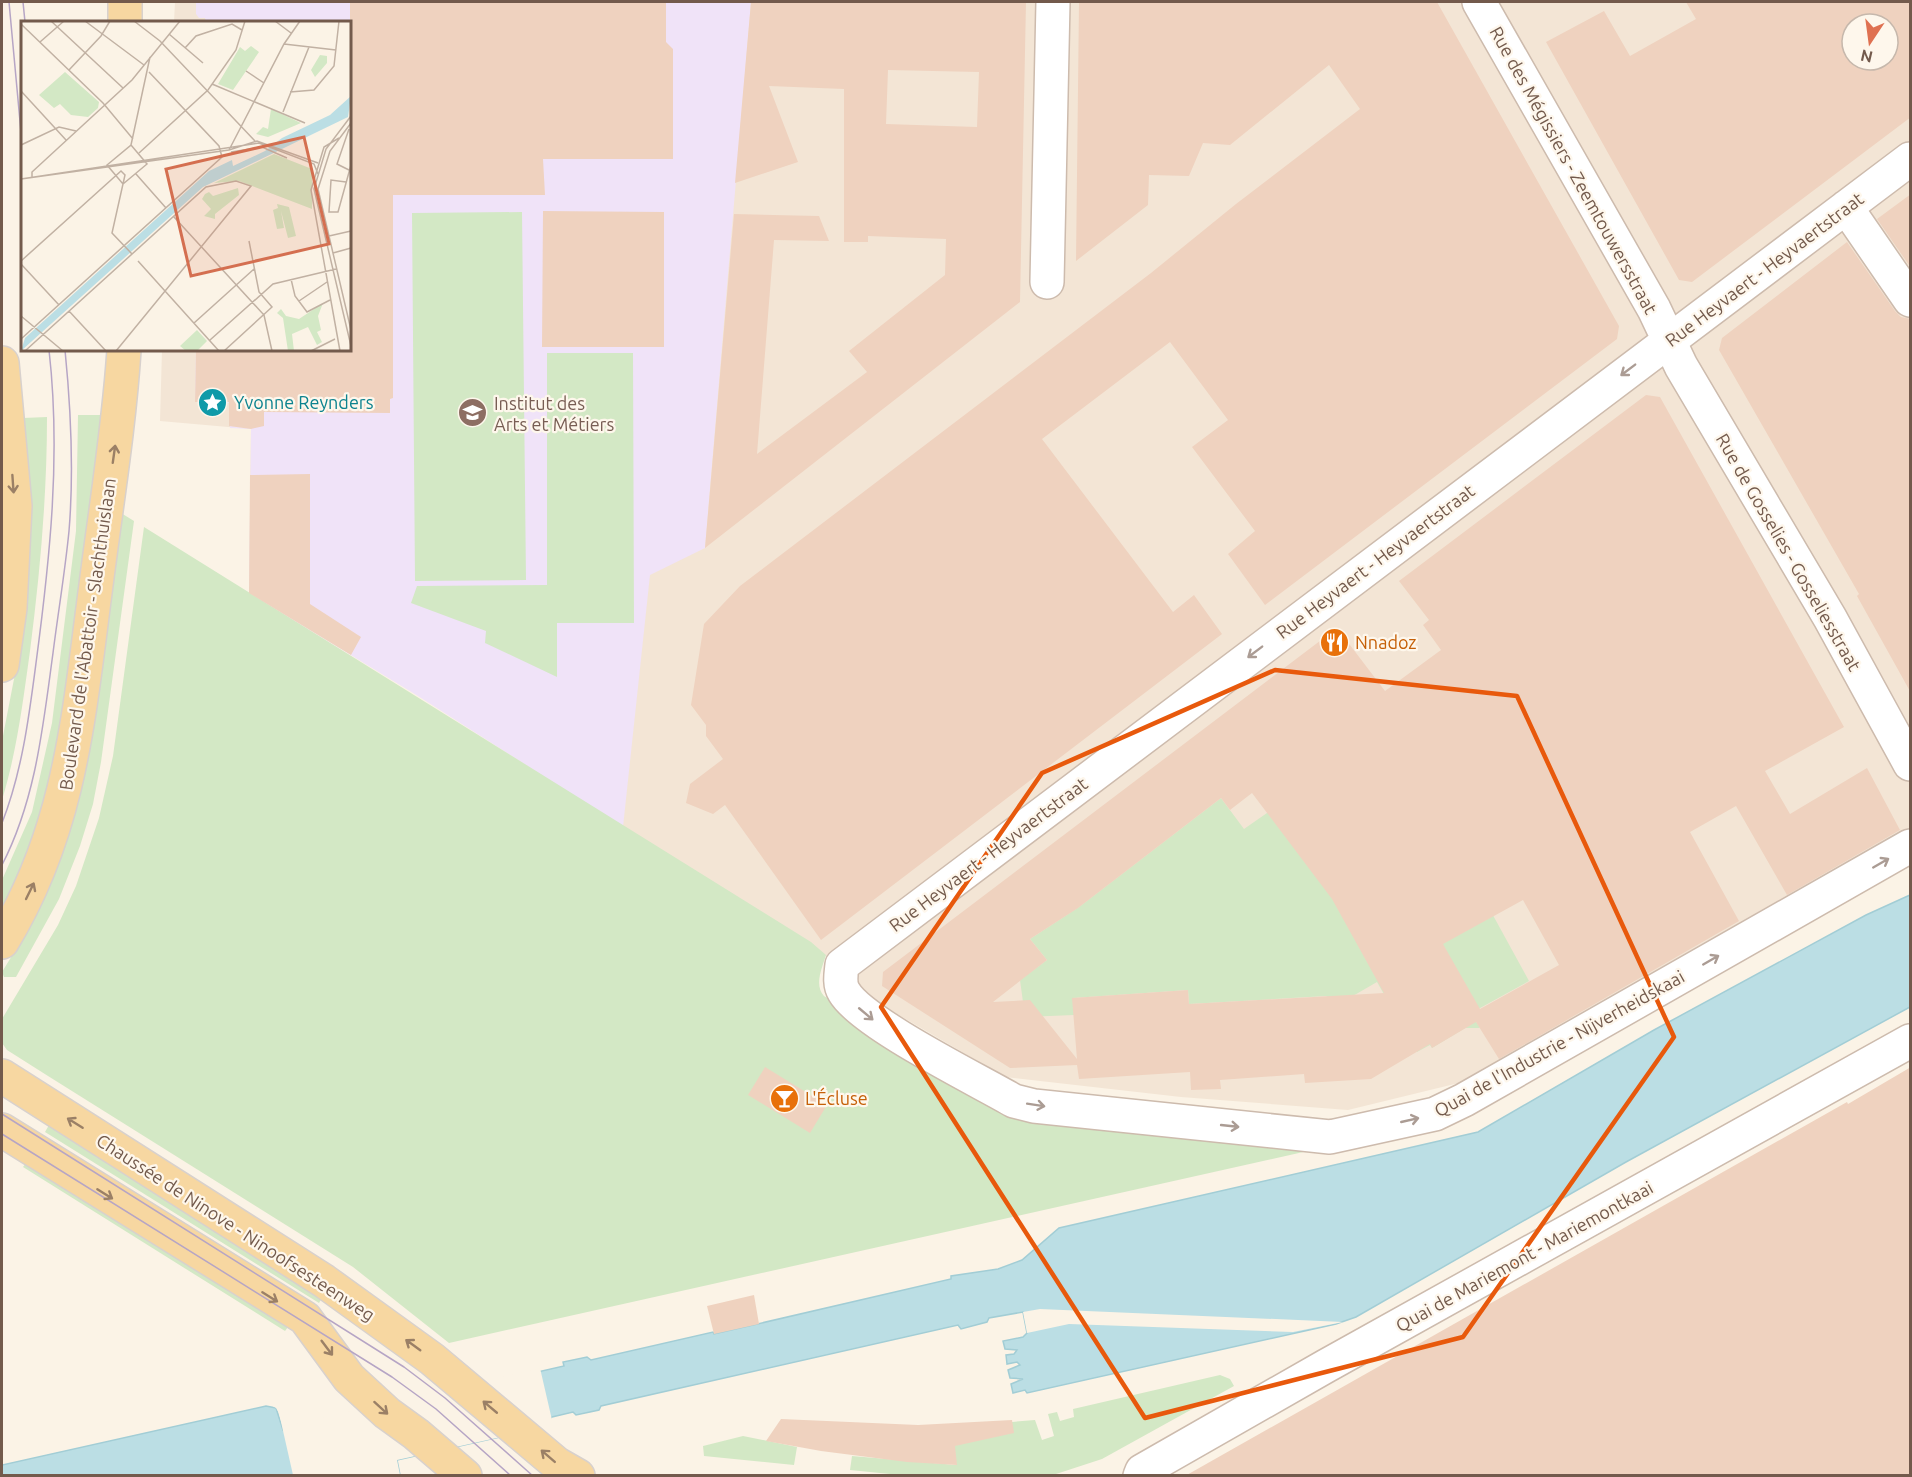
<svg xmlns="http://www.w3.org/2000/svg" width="1912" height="1477" font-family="Ubuntu,sans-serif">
  <rect width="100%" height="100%" fill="#fbf3e6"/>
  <path fill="#f3e5d5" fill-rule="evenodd" d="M175,2h1735v838l-439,240 -123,30 -167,-13 -176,-20 -125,-73 -70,-62 -187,-115 -205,-132 -169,-102 2,-164 -91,-8 2,-71h188v-328h-176zM1852,24h36v36h-36z"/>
  <path fill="#f0e3f8" d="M196,2h555l-46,546 -55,27 -27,252 -205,-131 -169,-103 2,-164 -21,-1 -1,-22 4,-3 -38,-1 1,-52h154v-328h-144l-1,-4h-6l-3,-4z"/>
  <path fill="#d3e8c5" d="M522,212l4,368 -111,1 -3,-368z
    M547,353h86l1,270h-77v54l-72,-34 1,-12 -75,-28 6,-17 130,-1z
    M78,415h26l-45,333 -17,69 -40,96v-33l30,-68 20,-89 24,-192z
    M47,417c0,79 -7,156 -17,234 -7,50 -13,100 -28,149v-59l18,-93 8,-183 -5,-47z
    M121,513l13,8 -33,241 -8,42 -13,42 -21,53 -43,78h-12l-2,-5 19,-31 37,-76 17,-53 12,-52z
    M144,527l667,415 15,13c-4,13 -12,30 -2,41l152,95 354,55 -881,197 -96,-76 -305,-191 -41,-26 -5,-7v-24l56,-94 18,-39 23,-68 14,-62z
    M1383,732l60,92 86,157 -58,32 9,15h-15l-33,20 -2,-3 -13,7 -40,-70 -38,22 -13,-8 -137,8 -1,-14 -115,8 1,17 -49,2 -5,-37 27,-20 -17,-21 49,-32 142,-109 23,31z
    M49,1125l274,171 -4,7 -274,-171z
    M29,1159l262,164 -6,8 -262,-164z
    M1220,1375l10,4 4,7 -132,73 -49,16 -143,1 -60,-6 2,-14 104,9 -3,-38 82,-7 7,20 12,-4 -6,-22 9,-2 3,9 14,-4 -1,-8z
    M743,1436l54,11 -3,18 -90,-9 -1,-10z"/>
  <path fill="#bbdee4" stroke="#a2cdd5" stroke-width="1.5" d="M1910,895v112l-284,155 -270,155 -20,7 -309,69 -2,-3 -12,3 -2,-9 12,-5 -13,-1 -2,-8 12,-5 -3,-3 -10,2 -1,-9 8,-1 3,-4 -12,-1 -2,-8 20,-4 4,-4 -4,-21 -34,6 -2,4 -26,7 -3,-4 -357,81 -2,4 -23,5 -3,-3 -21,5 -12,11 -143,32 3,15 -398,1v-11l264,-59 10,2 7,22 281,-64 -1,-4 24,-5 4,3 122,-28 1,2 237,-55v-3l47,-7 24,-9 37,-32 419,-96 176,-102 212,-115z"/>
  <path fill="#fbf3e6" d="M1040,1309l303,13 -50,10 -224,-8 -42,9 -4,-21z
    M540,1368l12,52 -6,7 -149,33 3,15h-107l-14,-62 -3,-5 -9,-5 12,3 6,20z"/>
  <path fill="#efd2bf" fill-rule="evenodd" d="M350,2h316v40l7,7v110h-130l2,36h-152v203l-3,1v14l-126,-1v14l-13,3 -22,-3v-24h-34l1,-52h154z
    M751,2h275l-6,300 -315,246 29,-334 85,2 10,25 -55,-1 -17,214 110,-82 -18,-21 96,-76 1,-36 -78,-3v6h-24v-153l-75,-3 29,76 -63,21zM888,70l91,2 -2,55 -91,-3z
    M1079,2h358l182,324 -2,13 -352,266 -37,-51 27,-23 -63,-84 36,-27 -58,-78 -128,97 131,173 21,-17 28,39 -401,306 -96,-135 -12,9 -27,-11 4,-19 33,-25 -17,-23v-11l-15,-20 13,-81 36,-38 411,-313 85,-69 124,-95 -31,-44 -99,80 -27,-2 -14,33 -40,-1 -1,30 -72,56z
    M1686,2h225v115l-219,165 -13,-2 -133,-238 58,-31 26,45 66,-37zM1852,24h36v36h-36z
    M1911,194v74l-34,-49z
    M543,211l121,1v135h-122z
    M1847,242l48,69 6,6 10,2v374l-54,-97 2,-2 -140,-244 3,-12z
    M1646,395l14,2 184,330 -79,44 25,43 77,-46 33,62 -113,65 -51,-89 -46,26 49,89 -240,138 -23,-37 -44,26 -2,-4 -59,35 -66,4 -1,-9 -84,6 1,9 -30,1 -1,-18 -111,7 -2,-14 -67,3 -128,-82 1,-14 454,-344 48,63 56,-41 -18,-25 6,-5 -30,-39zM1252,793l80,106 52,94 -195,11 -1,-14 -116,8 5,61 -47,-59 -37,2 54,-42 -17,-21 48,-31 143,-110 9,12zM1523,900l36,65 -79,44 -37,-65z
    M310,474v130l51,33 -10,18 -102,-62 1,-118z
    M765,1067l62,38 -17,28 -62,-38z
    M1911,1067v409h-726l662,-374 1,2z
    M754,1295l5,29 -45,10 -7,-28z
    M781,1419l137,6 94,-5 2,13 -59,13 2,19 -50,-3 -86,-11 -55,-10z"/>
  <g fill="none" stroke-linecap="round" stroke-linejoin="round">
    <defs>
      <path id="minor" d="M1479,2l175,307 27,57 149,252 80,146
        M1910,159l-1068,806c-1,9 -3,19 2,27 18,31 134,88 170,109l20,5 296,31 105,-23 29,-14 446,-254
        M1846,207l64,93
        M1047,282l6,-280
        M1140,1476l2,-5 184,-105 584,-325"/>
      <path id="major" d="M125,2v20
        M2,363l13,143 -5,102 -8,57
        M2,942c69,-113 77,-229 94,-357 10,-79 23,-157 28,-235
        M2,1076l322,205 108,78 125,105 21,12
        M2,1130l303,188 44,60 38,35 29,21 49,42"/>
    </defs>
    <use href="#minor" stroke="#cdbbad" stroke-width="36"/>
    <use href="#major" stroke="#d8d1cd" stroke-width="36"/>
    <use href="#minor" stroke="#fff" stroke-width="33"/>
    <use href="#major" stroke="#f7d7a1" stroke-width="33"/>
    <path stroke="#b6a5c5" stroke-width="1.5" d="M9,2l13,141
      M23,2l2,20
      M2,823c20,-51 27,-106 34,-160 14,-105 25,-208 13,-313
      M2,865c34,-66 41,-139 51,-212 5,-40 12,-81 16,-122 5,-60 2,-121 -4,-181
      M2,1114l402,253 41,31 88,78
      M2,1134l390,243 44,32 75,67"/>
  </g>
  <defs><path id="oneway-shaft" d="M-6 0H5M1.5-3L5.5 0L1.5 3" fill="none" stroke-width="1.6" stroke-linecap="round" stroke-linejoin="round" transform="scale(1.5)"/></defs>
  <g stroke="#ab9c94">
    <use href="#oneway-shaft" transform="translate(1628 370) rotate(143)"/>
    <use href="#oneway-shaft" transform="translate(1255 652) rotate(143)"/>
    <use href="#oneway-shaft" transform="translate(1881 863) rotate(-30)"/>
    <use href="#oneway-shaft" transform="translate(1711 960) rotate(-30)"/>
    <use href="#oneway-shaft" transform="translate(866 1014) rotate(40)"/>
    <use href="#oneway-shaft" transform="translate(1036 1105) rotate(9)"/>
    <use href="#oneway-shaft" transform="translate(1410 1120) rotate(-13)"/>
    <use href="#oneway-shaft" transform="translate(1230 1126) rotate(6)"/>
  </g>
  <g stroke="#9b8066">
    <use href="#oneway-shaft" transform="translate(114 454) rotate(-82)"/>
    <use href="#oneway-shaft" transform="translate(13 484) rotate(86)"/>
    <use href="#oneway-shaft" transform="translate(30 891) rotate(-64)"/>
    <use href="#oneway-shaft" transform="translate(75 1123) rotate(-148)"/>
    <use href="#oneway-shaft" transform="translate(105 1194) rotate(32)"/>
    <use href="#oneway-shaft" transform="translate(270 1297) rotate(32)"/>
    <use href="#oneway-shaft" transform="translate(413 1345) rotate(-144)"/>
    <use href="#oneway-shaft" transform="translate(327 1348) rotate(53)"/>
    <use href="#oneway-shaft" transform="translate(490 1407) rotate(-140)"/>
    <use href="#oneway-shaft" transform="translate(381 1408) rotate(42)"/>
    <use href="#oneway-shaft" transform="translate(548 1456) rotate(-139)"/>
  </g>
  <path fill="none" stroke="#e8590c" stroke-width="4.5" stroke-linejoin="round" d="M1275,670l242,26 157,341 -211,300 -318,81 -264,-411 161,-234z"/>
  <defs>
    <symbol id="sight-disc" viewBox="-11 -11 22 22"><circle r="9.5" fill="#0f9aa8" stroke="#fef7ec"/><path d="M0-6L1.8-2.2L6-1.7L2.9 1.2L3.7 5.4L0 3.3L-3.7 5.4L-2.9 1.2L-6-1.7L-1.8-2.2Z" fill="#fff"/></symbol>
    <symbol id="school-disc" viewBox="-11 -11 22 22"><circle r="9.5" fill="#8d6e63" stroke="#fef7ec"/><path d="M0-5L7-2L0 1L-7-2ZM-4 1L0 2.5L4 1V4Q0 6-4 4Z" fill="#fff"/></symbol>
    <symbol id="restaurant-disc" viewBox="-11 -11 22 22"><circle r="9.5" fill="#e8710a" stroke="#fef7ec"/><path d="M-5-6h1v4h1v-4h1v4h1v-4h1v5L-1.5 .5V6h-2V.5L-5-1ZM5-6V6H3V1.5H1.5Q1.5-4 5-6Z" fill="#fff"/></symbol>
    <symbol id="bar-disc" viewBox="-11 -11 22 22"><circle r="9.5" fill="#e8710a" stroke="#fef7ec"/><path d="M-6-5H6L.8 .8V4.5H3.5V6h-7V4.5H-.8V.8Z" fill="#fff"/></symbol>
  </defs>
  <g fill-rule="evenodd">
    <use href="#sight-disc" x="196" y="386" width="33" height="33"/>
    <use href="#school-disc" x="456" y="396" width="33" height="33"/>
    <use href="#restaurant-disc" x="1318" y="626" width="33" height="33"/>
    <use href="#bar-disc" x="768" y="1082" width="33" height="33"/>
  </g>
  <g text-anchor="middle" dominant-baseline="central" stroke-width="4.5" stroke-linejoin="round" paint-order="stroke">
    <g font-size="18" fill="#735a4c" stroke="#fef7ec">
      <text transform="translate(1574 170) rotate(61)">Rue des Mégissiers - Zeemtouwersstraat</text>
      <text transform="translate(1764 269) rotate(-37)">Rue Heyvaert - Heyvaertstraat</text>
      <text transform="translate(1789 552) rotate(60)">Rue de Gosselies - Gosseliesstraat</text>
      <text transform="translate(1375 561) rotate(-37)">Rue Heyvaert - Heyvaertstraat</text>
      <text transform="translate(87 634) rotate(-82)">Boulevard de l'Abattoir - Slachthuislaan</text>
      <text transform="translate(988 854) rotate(-37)">Rue Heyvaert - Heyvaertstraat</text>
      <text transform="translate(1559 1043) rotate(-29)">Quai de l'Industrie - Nijverheidskaai</text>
      <text transform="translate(236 1227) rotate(33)">Chaussée de Ninove - Ninoofsesteenweg</text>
      <text transform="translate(1524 1256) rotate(-29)">Quai de Mariemont - Mariemontkaai</text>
    </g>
    <g font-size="18" fill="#0d838f" stroke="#fef7ec" text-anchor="start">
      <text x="234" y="402">Yvonne Reynders</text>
    </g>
    <g font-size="18" fill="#785e54" stroke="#fef7ec" text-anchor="start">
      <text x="494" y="403">Institut des<tspan x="494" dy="21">Arts et Métiers</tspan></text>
    </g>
    <g font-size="18" fill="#c56008" stroke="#fef7ec" text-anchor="start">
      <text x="1355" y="642">Nnadoz</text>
      <text x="805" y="1098">L'Écluse</text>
    </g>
  </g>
  <g transform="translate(21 21)">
    <rect width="330" height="330" fill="#fbf3e6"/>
    <path d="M230,25l8,6 -26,38 -15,-6 22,-37 5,4zM299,34l7,1v7l-12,14 -4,-7zM44,51l34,30 -1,6 -10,9 -17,-2 -11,-11 -6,4 -15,-13zM250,88l30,14 -33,14 -12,-3 7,-7 5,2zM253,133l38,15v40l-73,-28 -25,2zM217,167l1,7 -24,19v5l-11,-3 7,-7 -9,-10 3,-5 4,-2 4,4zM256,183l12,3 7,29 -8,2 -7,-27 3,17 -7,1 -4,-19 5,-2zM302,282l-5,13 3,14 -4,2 5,10 -5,3 -9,-18 -16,7 2,17h-6l-5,-33 -6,-5 4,-4 5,7 13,3zM176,309l10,11 -10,10h-11l-6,-5z" fill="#d3e8c5"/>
    <path d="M330,75l-3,21 -145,70 -182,164 4,-13 184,-167 23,-11 1,6 32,-15 17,-13 48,-23z" fill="#bbdee4"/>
    <path fill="none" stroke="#c1b1a3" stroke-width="1.5" d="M30,0l72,67M64,0l59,44M113,0l26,20 95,100M254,0l16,12M0,3l82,79 30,36M148,13l34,29M19,21l24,-21M263,23l52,6M164,27l11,-12 36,-12 10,6M48,49l32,-34 9,-15M225,50l18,12M191,63l93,39M0,70l45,49M269,71l24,-2 20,-24 5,-45M262,91l26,-65M330,95l-25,33 -12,40 37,157M330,102l-21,28 -12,38 33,141M328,108l-12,35 12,6M318,117l-15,9 -13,43 29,161M0,124l38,-18 17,4M110,124l16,19 -24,20 -16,-19 24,-20 19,-88M208,129l55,-106 16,-23M210,131l31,-5 25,11M118,132l69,-63 28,-40 9,-29M115,153l30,34M11,157v-6l100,-92 48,-59M0,158l208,-29 28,-9 61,22M0,158l238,-36 55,21 4,10M325,161l-15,-2 -2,32h9l13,-47M153,196l90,98 8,36M308,215l22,-5M312,232l18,-5M0,240l100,-90 4,4 -13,58 20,21M117,240l81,90M0,243l38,41M270,258l4,17 12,16 23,-12M278,280l28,-19M48,290l37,40M0,295l42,35M173,302l60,-54M0,318l201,-182 -3,-11 -70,-74M189,319l63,-56 63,-15M4,330l181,-164 30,-6 15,5 -135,165M203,330l48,-44 -13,-15 -10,-51M290,330l24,-12"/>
    <path fill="#d46f50" fill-opacity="0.15" stroke="#d46f50" stroke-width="3" d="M283,116l25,107 -138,32 -25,-107z"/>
    <rect width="330" height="330" fill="none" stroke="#735a4c" stroke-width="3"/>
  </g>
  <rect width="1912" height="1477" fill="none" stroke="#735a4c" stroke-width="6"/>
  <g transform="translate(1870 42) rotate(193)"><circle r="28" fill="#fef7ec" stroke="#c6b8ac" stroke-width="1.5"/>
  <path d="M0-4.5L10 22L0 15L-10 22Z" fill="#df7151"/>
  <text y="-9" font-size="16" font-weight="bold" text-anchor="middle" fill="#735a4c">N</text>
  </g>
</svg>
